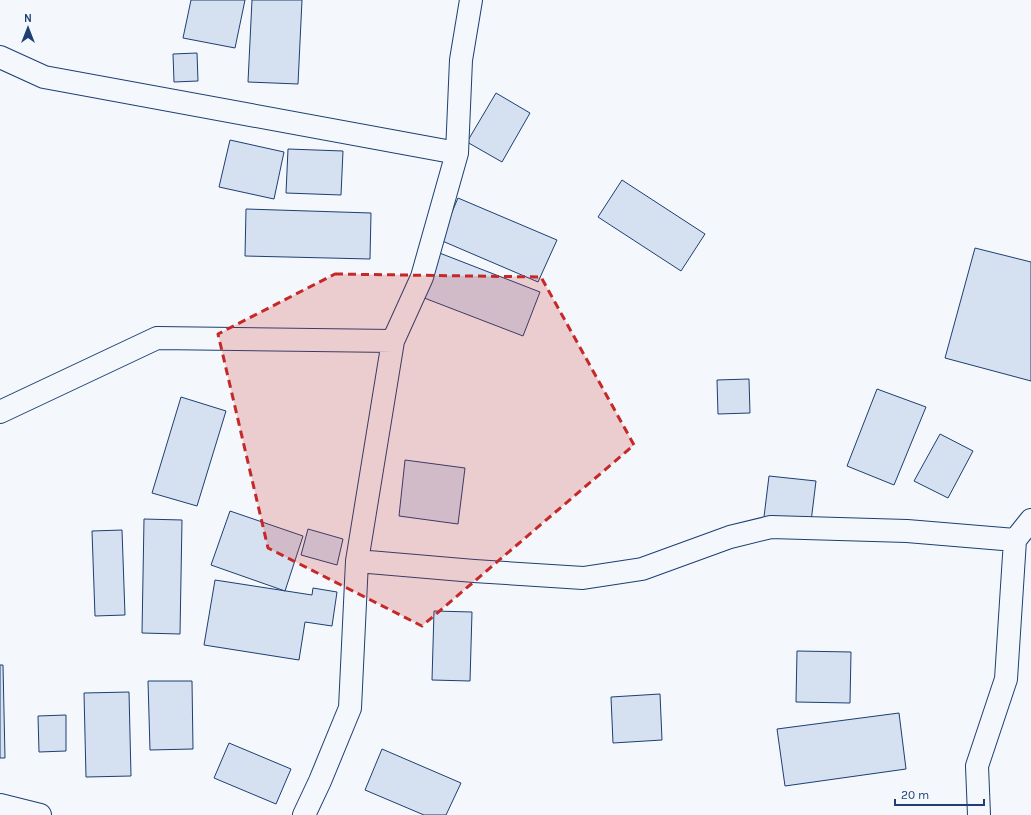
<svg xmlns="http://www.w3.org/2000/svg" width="1031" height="815" font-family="Karla,sans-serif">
  <rect width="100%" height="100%" fill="#f4f7fb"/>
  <path fill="#d5e0f0" stroke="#1d3f73" d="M191,0h54l-10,48 -52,-10z
    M252,0h50l-4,84 -50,-2z
    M197,53l1,28 -24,1 -1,-28z
    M496,93l34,20 -28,49 -35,-20z
    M230,140l54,12 -10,47 -55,-12z
    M288,149l55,2 -2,44 -55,-2z
    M622,180l83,54 -24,37 -83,-54z
    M458,198l99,42 -19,42 -98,-42z
    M246,209l125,4 -1,46 -125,-3z
    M975,248l56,14v119l-86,-23z
    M437,252l103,40 -17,44 -104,-40z
    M749,379l1,34 -32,1 -1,-34z
    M877,389l49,18 -32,78 -47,-19z
    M181,397l45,14 -29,95 -45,-13z
    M940,434l33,17 -25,47 -34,-17z
    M405,460l60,8 -7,56 -59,-8z
    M769,476l47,5 -6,49 -47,-5z
    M230,511l73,25 -18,55 -74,-26z
    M144,519l38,1 -2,114 -38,-1z
    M308,529l35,10 -6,26 -36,-10z
    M122,530l3,85 -30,1 -3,-85z
    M215,580l97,15 1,-7 24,4 -5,34 -27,-4 -6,38 -95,-15z
    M434,611l38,1 -2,69 -38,-1z
    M797,651l54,1 -1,51 -54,-1z
    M0,665h3l2,93h-5z
    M148,681h44l1,68 -43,1z
    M129,692l2,84 -45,1 -2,-84z
    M660,694l2,46 -49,3 -2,-46z
    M899,713l7,56 -121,17 -8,-57z
    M66,715v36l-27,1 -1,-36z
    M229,743l62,26 -15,35 -62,-26z
    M382,749l79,34 -15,32h-22l-59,-25z"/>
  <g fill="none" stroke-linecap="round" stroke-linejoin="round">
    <defs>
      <path id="minor" d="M0,57l44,20 413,76
        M0,412l157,-74 236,3
        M357,561l117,10 109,7 59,-9 88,-32 41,-10 136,4 108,9 16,-20
        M0,805l40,10
        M304,815l16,-34 30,-73 7,-147 36,-220 29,-64 35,-124 4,-93 10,-60
        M979,815l-2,-49 29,-87 9,-139"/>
    </defs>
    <use href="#minor" stroke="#1d3f73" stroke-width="24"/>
    <use href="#minor" stroke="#f4f7fb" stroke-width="22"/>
  </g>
  <path fill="#c62828" fill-opacity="0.2" stroke="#c62828" stroke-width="3" stroke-dasharray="8 5" stroke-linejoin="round" d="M335,274l206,3 93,168 -212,181 -154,-78 -50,-214z"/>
  <g transform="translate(28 28)" stroke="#f4f7fb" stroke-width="3" paint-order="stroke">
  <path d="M0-3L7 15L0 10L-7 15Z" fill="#1d3f73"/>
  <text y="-6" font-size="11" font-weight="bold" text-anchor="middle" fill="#1d3f73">N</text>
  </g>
  <path d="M895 799v6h89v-6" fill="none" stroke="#1d3f73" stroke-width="2"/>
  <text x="901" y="799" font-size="12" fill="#1d3f73" stroke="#f4f7fb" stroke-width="3" paint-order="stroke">20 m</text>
</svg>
